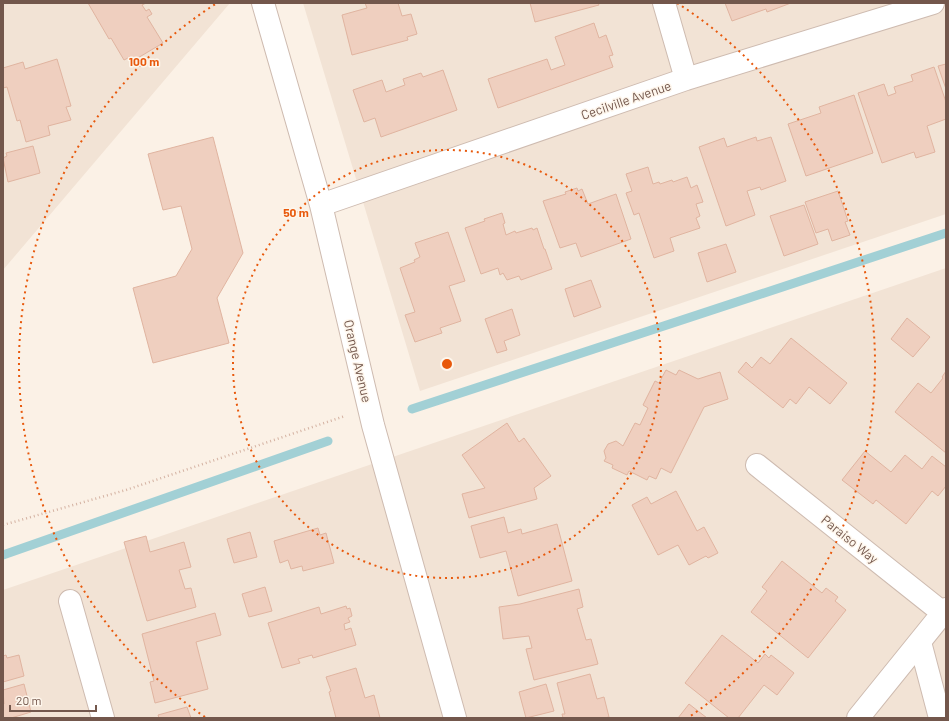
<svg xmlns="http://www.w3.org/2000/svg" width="949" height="721" font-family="Barlow,sans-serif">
  <rect width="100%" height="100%" fill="#fbf1e6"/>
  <path fill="#f2e3d5" d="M3,3h227l-227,267z
    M303,3h643v211l-526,177z
    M946,268v450h-943v-128z"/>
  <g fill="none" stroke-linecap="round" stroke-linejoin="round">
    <path stroke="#a2d0d5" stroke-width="9" d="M412,409l534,-176
      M3,555l325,-114"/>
  </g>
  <path fill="#efcfbf" stroke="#e0b4a0" d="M88,3h58l-4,2 4,6 3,-2 3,5 -5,3 16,26 -32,19 -3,-4 -4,2 -13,-22 -2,1z
    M365,3h33l4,13 9,-2 6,20 -10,3 1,3 -56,15 -10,-40 25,-7z
    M530,3h68l1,2 -64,17z
    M725,3h66l-24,9 -1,-3 -34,12z
    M594,23l5,15 7,-3 7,20 -4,1 4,11 -115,41 -10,-29 59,-20 4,11 14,-5 -10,-28z
    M57,59l14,47 -5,1 5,13 -23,6 2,9 -24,7 -6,-22 -3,1 -10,-34 -4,1v-20l20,-6 2,7z
    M946,64v25l-8,-23z
    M934,67l12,35v17l-19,7 8,26 -19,6 -2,-6 -32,11 -24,-70 26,-9 4,12 8,-3 -2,-6 19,-6 -2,-6z
    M443,70l14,40 -76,27 -6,-19 -11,4 -11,-32 29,-10 4,12 19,-7 -2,-6 18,-6 2,4z
    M854,95l19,58 -67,23 -18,-52 33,-11 -2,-6z
    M213,137l30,116 -26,45 12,45 -76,20 -20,-75 43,-12 16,-27 -11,-43 -18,4 -15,-56z
    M756,137l1,4 14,-4 15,44 -25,9 -1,-3 -13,4 8,24 -29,11 -27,-79 25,-9 3,9z
    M33,146l7,27 -32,9 -5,-24 4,-2 -1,-3z
    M648,167l5,17 6,-2 1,2 12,-4 1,2 14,-5 4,11 6,-3 6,17 -7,2 4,12 -4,2 4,10 -30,10 4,13 -20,7 -15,-45 -5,2 -8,-22 6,-2 -6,-17z
    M577,188l1,3 4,-2 6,15 28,-10 15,45 -50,18 -5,-14 -16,5 -17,-47 23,-7 -1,-2z
    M838,191l10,30 -3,1 5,13 -18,6 -4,-12 -12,4 -11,-31z
    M804,205l14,39 -34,12 -14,-40z
    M502,213l3,10 -2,1 3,11 9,-4 1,2 16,-5 1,2 4,-2 7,21h1l7,20 -31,11 -2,-4 -12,4 -4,-7 -3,2 -2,-7 -17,6 -16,-46 20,-7 -1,-2z
    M448,232l17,49 -16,5 12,35 -21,7 2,5 -27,9 -10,-27 10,-3 -15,-44 15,-6 -1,-2 6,-3 -5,-14z
    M726,244l10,28 -29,10 -9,-29z
    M591,280l10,27 -27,10 -9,-28z
    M512,309l8,26 -16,6 3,9 -10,3 -12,-34z
    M907,318l23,19 -17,20 -22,-18z
    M791,338l56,45 -17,21 -21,-17 -13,17 -6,-5 -7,9 -45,-36 8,-10 6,6 9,-11 9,7z
    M666,370l10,5 3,-5 19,9 22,-7 8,27 -24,8 -33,66 -10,-5 -5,11 -7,-3 -2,4 -18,-9 -2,4 -15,-7 1,-3 -9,-4 2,-3 -2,-7 4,-7 8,-3 7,5 12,-23 5,2 8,-17 -5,-3 12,-24 4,2z
    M946,371v82l-51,-41 23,-29 13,10 12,-15 -1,-1z
    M507,423l12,19 5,-4 27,38 -17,12 3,11 -68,19 -7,-24 23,-6 -23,-33z
    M865,451l26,21 14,-17 17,14 10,-13 14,11v19l-8,10 -6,-5 -26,33 -30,-24 -3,4 -31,-24z
    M676,491l21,40 7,-4 14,26 -10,5 -2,-2 -17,9 -11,-20 -20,10 -26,-50 15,-8 4,7z
    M504,517l4,16 13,-4 1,5 35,-10 15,57 -54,15 -12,-45 -26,7 -9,-32z
    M318,528l2,7 6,-2 8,30 -31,8 -1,-5 -11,3 -3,-9 -8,3 -6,-22z
    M250,532l7,25 -23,6 -7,-24z
    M146,536l4,16 34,-10 7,25 -12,3 6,19 6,-1 5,19 -49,14 -23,-79z
    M782,561l40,32 4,-5 12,9 -3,4 11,9 -38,48 -57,-46 16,-21 -5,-4z
    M265,587l7,24 -23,6 -7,-23z
    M579,589l4,18 -6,2 9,31 5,-1 7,25 -64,16 -8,-31 6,-1 -3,-12 -26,3 -4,-32 21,-3z
    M346,606l1,3 3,-1 2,8 -4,2 2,4 -6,2 1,6 6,-2 5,17 -43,13 -1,-3 -14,4 2,4 -18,5 -14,-45 51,-16 2,7z
    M215,613l6,22 -25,7 12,47 -53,14 -5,-21 4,-1 -12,-47z
    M722,635l36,28 7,-9 4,4 2,-3 23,18 -17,22 -13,-10 -26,33h-9l-44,-35z
    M6,655l1,3 12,-3 5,21 -21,6v-26z
    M356,668l9,30 9,-3 6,23h-44l-7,-26 2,-1 -5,-14z
    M590,674l7,25 7,-2 5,20 -5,1h-41l-1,-4h3l-8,-31z
    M24,684l7,28 -20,6h-8v-13l1,-1 -1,-14z
    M546,684l8,27 -28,7 -7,-26z
    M689,704l18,14h-29z
    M187,707l4,11h-32l-1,-3z"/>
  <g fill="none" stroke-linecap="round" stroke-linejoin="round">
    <defs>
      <path id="minor" d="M263,3l58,202 52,220 82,293
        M664,3l22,76
        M321,205l365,-126 247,-76
        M757,465l186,148
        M70,601l33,117
        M920,642l20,76
        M858,718l88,-109"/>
    </defs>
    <use href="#minor" stroke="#cebbb0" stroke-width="24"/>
    <path stroke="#d4b2a2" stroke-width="2.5" stroke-dasharray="1 3" stroke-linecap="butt" d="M3,525l123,-35 219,-74"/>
    <use href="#minor" stroke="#fff" stroke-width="22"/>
  </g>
  <g fill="none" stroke="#e8590c" stroke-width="2" stroke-dasharray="2 4">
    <circle cx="447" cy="364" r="214"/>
    <path d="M205 717A428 428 0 0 1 217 3M677 3A428 428 0 0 1 689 717"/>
  </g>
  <g text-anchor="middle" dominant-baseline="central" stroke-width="3" stroke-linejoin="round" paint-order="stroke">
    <g font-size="13" fill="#73574c" stroke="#fef6ec">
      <text transform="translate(626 100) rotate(-19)">Cecilville Avenue</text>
      <text transform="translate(358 361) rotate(77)">Orange Avenue</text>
      <text transform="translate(850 539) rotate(39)">Paraiso Way</text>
    </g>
  </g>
  <circle cx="447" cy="364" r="6" fill="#e8590c" stroke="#fef6ec" stroke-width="2"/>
  <g font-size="12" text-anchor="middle" font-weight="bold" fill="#e8590c" stroke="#fef6ec" stroke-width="3" stroke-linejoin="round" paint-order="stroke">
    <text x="144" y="66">100 m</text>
    <text x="296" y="217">50 m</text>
  </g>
  <rect width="949" height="721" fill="none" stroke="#73574c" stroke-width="8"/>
  <path d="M10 705v6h86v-6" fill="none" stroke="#73574c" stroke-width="2"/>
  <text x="16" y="705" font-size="12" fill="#73574c" stroke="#fef6ec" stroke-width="3" paint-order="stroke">20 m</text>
</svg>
